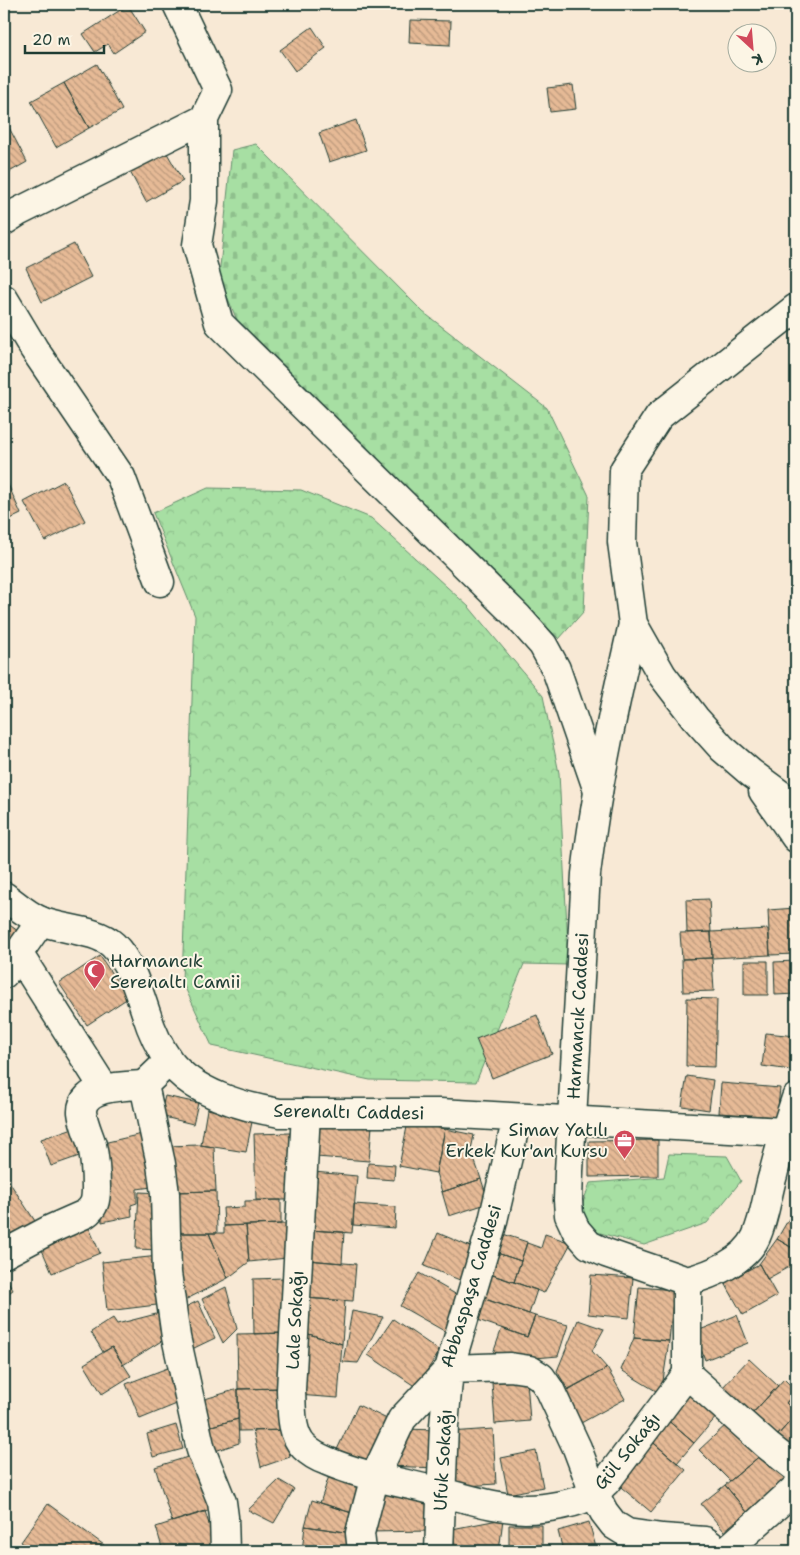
<svg xmlns="http://www.w3.org/2000/svg" width="800" height="1555" font-family="'Shantell Sans',sans-serif">
  <defs>
    <pattern id="forest-crowns" width="20" height="18" patternUnits="userSpaceOnUse" patternTransform="scale(1.25)"><rect width="20" height="18" fill="#a7dfa3"/><path d="M2 6a3 3 0 1 1 6 0M12 15a3 3 0 1 1 6 0" fill="none" stroke="#8fc08d"/></pattern>
    <pattern id="cemetery-stones" width="16" height="16" patternUnits="userSpaceOnUse" patternTransform="scale(1.25)"><rect width="16" height="16" fill="#a7dfa3"/><path d="M2 7V4a2 2 0 0 1 4 0v3zM10 15v-3a2 2 0 0 1 4 0v3z" fill="#8fc08d"/></pattern>
    <pattern id="building-back-hatch" width="6" height="6" patternUnits="userSpaceOnUse" patternTransform="scale(1.25)"><rect width="6" height="6" fill="#e6ba96"/><path d="M-1 5l2 2M0 0l6 6M5-1l2 2" fill="none" stroke="#ba987b"/></pattern>
  </defs>
  <rect width="100%" height="100%" fill="#f8e9d5"/>
  <filter id="ink" filterUnits="userSpaceOnUse"><feTurbulence type="fractalNoise" baseFrequency=".02" numOctaves="2"/><feDisplacementMap in="SourceGraphic" scale="10" xChannelSelector="R" yChannelSelector="G"/><feConvolveMatrix kernelMatrix="1 2 1 2 8 2 1 2 1" color-interpolation-filters="sRGB"/></filter>
  <g filter="url(#ink)">
    <path fill="url(#forest-crowns)" stroke="#638e6c" d="M208,488l93,2 70,28 98,89 74,89 16,77 10,192 -45,-1 -48,118 -106,-2 -158,-34 -30,-65 13,-365 -42,-103z
      M669,1154l58,2 14,25 -34,42 -63,22 -51,-14 -12,-23 9,-25 74,-6z"/>
    <path fill="url(#cemetery-stones)" stroke="#638e6c" d="M256,144l167,168 124,96 42,88 -5,115 -25,28 -320,-314 -20,-48 13,-127z"/>
    <path fill="url(#building-back-hatch)" stroke="#1f3d34" d="M128,5l17,27 -31,21 -6,-9 -13,8 -12,-18z
      M410,20l41,1 -1,24 -41,-2z
      M312,27l14,21 -31,23 -15,-21z
      M97,64l25,46 -33,18 -25,-45z
      M64,83l25,45 -33,19 -25,-46z
      M573,85l3,24 -26,3 -3,-24z
      M4,118l23,44 -23,13z
      M356,120l10,30 -37,12 -10,-29z
      M164,148l19,33 -37,21 -18,-34z
      M74,244l17,33 -49,25 -16,-34z
      M64,481l21,40 -40,20 -21,-39z
      M7,482l14,32 -17,8v-39z
      M709,899l2,33 -24,1 -1,-33z
      M796,908v46l-26,1 -2,-45z
      M4,921l14,10 -14,21z
      M768,929l2,26 -58,3 -1,-26z
      M711,932l1,26 -30,1 -2,-26z
      M100,956l28,42 -41,27 -28,-42z
      M712,958l2,33 -31,1 -1,-33z
      M744,961h24v34h-24z
      M796,961v33l-21,1 -1,-33z
      M687,998l30,1 -2,68 -29,-1z
      M537,1015l15,39 -60,24 -16,-39z
      M766,1033l30,3 -5,34 -29,-4z
      M687,1076l26,4 -4,30 -27,-4z
      M721,1083l59,5 -3,29 -58,-4z
      M165,1096l33,7 -5,21 -33,-8z
      M207,1109l46,8 -7,35 -45,-7z
      M408,1122l37,7 -9,44 -37,-7z
      M318,1123l54,3 -3,35 -53,-4z
      M73,1128l9,27 -31,11 -10,-27z
      M445,1129l29,6 -3,15 10,29 -39,13 -6,-19z
      M146,1133l13,53 -22,3v14l-6,2 1,11 -30,6v-49l-3,-29z
      M290,1133l2,67h-36l-2,-66z
      M658,1140v36l-69,1v-36z
      M200,1145l14,2 2,44 -44,1 -8,-46z
      M368,1163l27,2 -1,15 -27,-2z
      M314,1172l43,4 -5,57 -42,-3z
      M4,1174l33,50 -29,19 -4,-7z
      M481,1179l8,24 -40,13 -7,-24z
      M216,1191l1,42h-45v-41z
      M139,1192l22,1 -2,57 -23,-1z
      M281,1200v24l-57,2 -1,-18 22,-1v-6z
      M354,1204l42,3 -1,21 -42,-3z
      M794,1210l2,2v38l-19,-11z
      M87,1223l13,30 -48,20 -13,-30z
      M286,1224l1,34 -38,4 -3,-37z
      M246,1225l3,37 -21,16 -19,-45h15v-7z
      M310,1230l34,2 -2,31 -35,-3z
      M497,1232l30,10 -6,19 -30,-10z
      M172,1233h37l19,45 -49,25z
      M438,1233l40,17 -13,32 -41,-16z
      M545,1234l26,9 -27,50 -30,-11 13,-39 14,5z
      M777,1239l19,11v13l-29,16 -8,-15z
      M491,1251l30,10 -7,21 -31,-10z
      M159,1256l6,48 -58,7 -5,-49z
      M307,1260l49,4 -3,37 -49,-3z
      M759,1264l18,32 -34,19 -18,-32z
      M484,1272l53,18 -8,24 -53,-18z
      M419,1273l45,26 -18,33 -46,-26z
      M4,1274l9,16 -9,6z
      M591,1275l42,3 -4,40 -41,-4z
      M284,1278l1,55 -31,1 -1,-55z
      M226,1287l11,42 -14,14 -21,-44z
      M639,1287l35,3 -5,51 -35,-3z
      M476,1296l59,20 -8,21 -58,-20z
      M304,1298l41,3 -3,43 -40,-12z
      M198,1301l17,37 -23,11 -17,-37z
      M352,1311l31,6 -25,46 -15,-1z
      M164,1312l7,23 -48,30 -11,-18 -9,5 -12,-20 22,-14 4,6z
      M737,1315l11,28 -43,17 -10,-28z
      M535,1316l33,9 -10,31 -68,6 12,-34 25,9z
      M393,1319l47,32 -24,36 -48,-32z
      M578,1320l26,9 -12,22 15,17 -39,22 -11,-19z
      M302,1332l40,12 -4,54 -41,-3z
      M285,1333v55l-47,1 -1,-55z
      M634,1338l35,3 -8,53 -40,-24z
      M112,1347l19,29 -29,18 -18,-30z
      M749,1359l29,27 -27,29 -29,-27z
      M170,1367l14,34 -44,18 -14,-35z
      M607,1368l18,31 -44,24 -18,-31z
      M784,1379l12,12 -10,12 10,9v3l-20,22 -25,-22z
      M527,1380l3,41 -35,3 -3,-41z
      M285,1388l1,42 -47,1 -1,-42z
      M238,1389v30l-38,10 -5,-27z
      M686,1390l31,26 -23,27 -29,-25z
      M796,1392v20l-10,-9z
      M358,1405l33,16 -17,46 -40,-11z
      M796,1415v40l-20,-18z
      M665,1418l29,25 -17,20 -28,-24z
      M238,1419l1,24 -30,10 -9,-24z
      M728,1423l34,31 -32,27 -31,-31z
      M176,1425l7,24 -30,8 -6,-23z
      M402,1429l36,1 -2,38 -47,-2z
      M493,1429l3,55 -45,3 -2,-55z
      M286,1430l4,27 -29,10 -8,-36z
      M649,1439l37,31 -35,42 -35,-29z
      M536,1451l7,36 -35,7 -7,-36z
      M762,1454l26,25 -41,33 -22,-27z
      M191,1456l23,53 -42,13 -17,-55z
      M330,1473l34,11 -9,30 -35,-11z
      M279,1480l15,9 -20,34 -26,-13z
      M725,1485l22,27 -23,19 -23,-27z
      M378,1490l49,4 3,37 -61,1z
      M312,1500l43,14 -3,19 -47,-7z
      M48,1504l56,41 -5,6h-65l-13,-9z
      M205,1511l10,33 -23,7h-29l-7,-24z
      M503,1519l-4,32h-43l-4,-22z
      M589,1522l8,29h-34l-5,-20z
      M509,1525h33v26h-33z
      M305,1526l47,7 -2,18h-48z"/>
    <g fill="none" stroke-linecap="round" stroke-linejoin="round">
      <defs>
        <path id="street" d="M204,119v82l-7,44 22,78 299,294 25,28 13,24 42,122
          M4,221l14,-9 186,-93 14,-29 -41,-86
          M4,299l30,50 87,128 39,105
          M796,308l-137,108 -35,54 -2,72 11,82 29,51 33,43 27,30 29,25 45,33
          M763,791l33,47
          M18,953l86,135
          M4,974l37,-53
          M306,1113l-15,277c1,18 -1,43 13,57 6,6 15,11 23,14 34,15 74,21 109,30 30,7 59,17 89,18 20,0 53,-5 70,-16 4,-3 7,-8 11,-11l81,-108
          M4,1254l47,-25 34,-15c10,-7 11,-14 11,-26 0,-14 -1,-29 -4,-43 -3,-10 -9,-22 -10,-33 -1,-27 44,-26 62,-27
          M687,1281c24,-6 58,-20 69,-44 9,-20 11,-42 17,-62 6,-26 15,-52 23,-77
          M439,1551l5,-125 5,-57 61,-2 20,3 11,7 9,13 27,58 17,45
          M726,1551l70,-63"/>
        <path id="secondary" d="M633,624c-19,83 -37,166 -47,250l-17,297 -1,29 1,15 7,15 13,15 17,8 81,28v93l81,72 28,22
          M4,896c11,8 24,20 37,25 21,9 55,8 72,24 18,18 25,45 33,68 5,16 13,34 23,48 25,32 73,46 111,52h160l345,19
          M169,1061l-25,24 17,79 4,30 2,79 9,64 25,113 21,52 2,15 1,34
          M594,1493l10,19 10,13 13,8 35,5 43,3 8,6 2,4
          M362,1551l-2,-18 15,-57 27,-57 47,-50 43,-144 25,-107"/>
      </defs>
      <use href="#street" stroke="#1f3d34" stroke-width="31"/>
      <use href="#secondary" stroke="#1f3d34" stroke-width="31"/>
      <use href="#street" stroke="#fcf5e5" stroke-width="28"/>
      <use href="#secondary" stroke="#fcf5e5" stroke-width="28"/>
    </g>
  </g>
  <defs>
    <symbol id="mosque-pin" viewBox="-11 -11 22 30"><path d="M0 17L-7.5 6A9.5 9.5 0 1 1 7.5 6Z" fill="#d1495b" stroke="#fcf5e5"/><path d="M3.5-4.9A6 6 0 1 0 3.5 4.9A5 5 0 1 1 3.5-4.9Z" fill="#fff"/></symbol>
    <symbol id="office-pin" viewBox="-11 -11 22 30"><path d="M0 17L-7.5 6A9.5 9.5 0 1 1 7.5 6Z" fill="#d1495b" stroke="#fcf5e5"/><path d="M-6-3h4V-5.5h4V-3h4V5H-6ZM-1-4.5V-3h2v-1.5ZM-6 0V1H6V0Z" fill="#fff"/></symbol>
  </defs>
  <g fill-rule="evenodd">
    <use href="#mosque-pin" x="82" y="958" width="25" height="34"/>
    <use href="#office-pin" x="612" y="1128" width="25" height="34"/>
  </g>
  <g text-anchor="middle" dominant-baseline="central" stroke-width="4" stroke-linejoin="round" paint-order="stroke">
    <g font-size="18" fill="#1f3d34" stroke="#fcf5e5" text-anchor="start">
      <text x="110" y="961">Harmancık<tspan x="110" dy="21">Serenaltı Camii</tspan></text>
      <text x="608" y="1130" text-anchor="end">Simav Yatılı<tspan x="608" dy="21">Erkek Kur'an Kursu</tspan></text>
    </g>
    <g font-size="18" fill="#1f3d34" stroke="#fcf5e5">
      <text transform="translate(578 1016) rotate(-87)">Harmancık Caddesi</text>
      <text transform="translate(349 1112) rotate(1)">Serenaltı Caddesi</text>
      <text transform="translate(471 1286) rotate(-73)">Abbaspaşa Caddesi</text>
      <text transform="translate(295 1320) rotate(-87)">Lale Sokağı</text>
      <text transform="translate(627 1451) rotate(-51)">Gül Sokağı</text>
      <text transform="translate(443 1460) rotate(-87)">Ufuk Sokağı</text>
    </g>
  </g>
  <rect width="800" height="1555" fill="none" stroke="#fcf5e5" stroke-width="20"/>
  <rect x="10" y="10" width="780" height="1535" fill="none" stroke="#1f3d34" stroke-width="2" filter="url(#ink)"/>
  <g transform="translate(752 48) rotate(154)"><circle r="24" fill="#fcf5e5" stroke="#a4ab9e"/>
  <path d="M0-4L9 19L0 12L-9 19Z" fill="#d1495b"/>
  <text y="-8" font-size="14" font-weight="bold" text-anchor="middle" fill="#1f3d34">K</text>
  </g>
  <path d="M25 45v8h79v-8" fill="none" stroke="#1f3d34" stroke-width="2.5"/>
  <text x="32" y="45" font-size="15" fill="#1f3d34" stroke="#fcf5e5" stroke-width="4" paint-order="stroke">20 m</text>
</svg>
